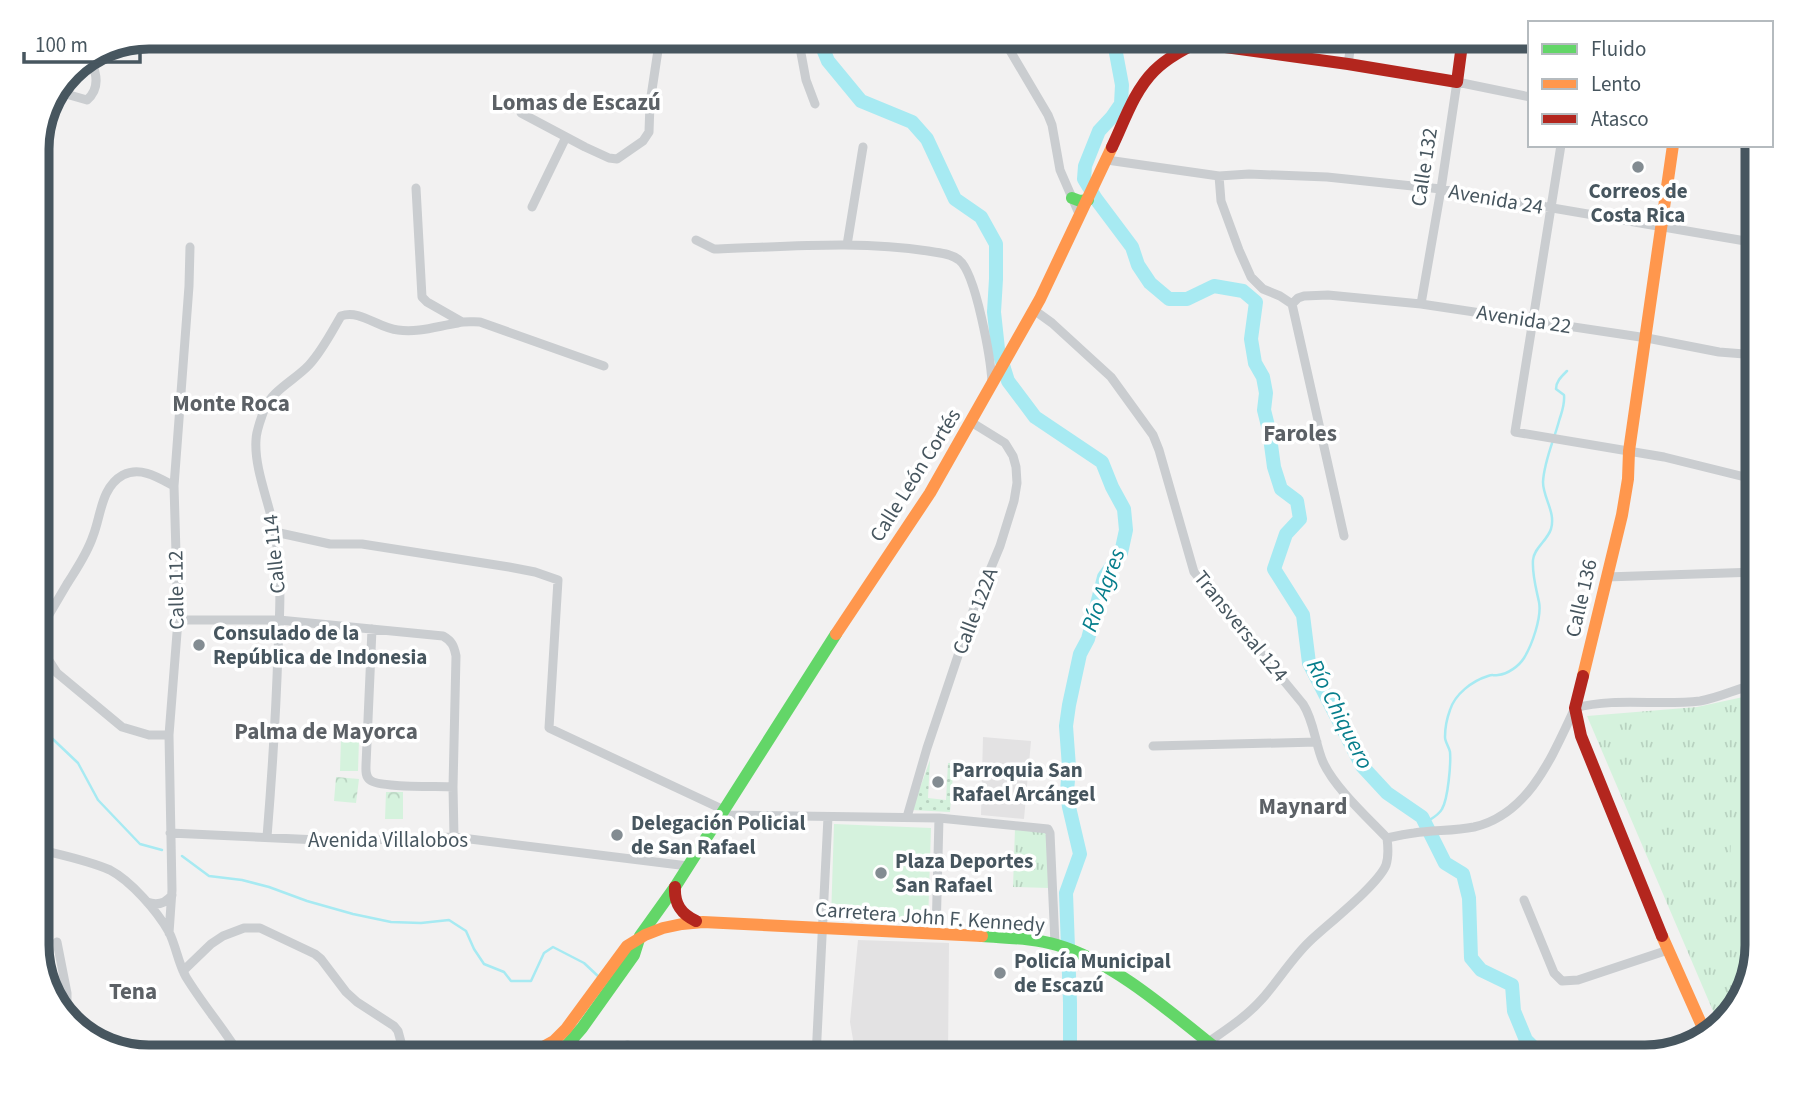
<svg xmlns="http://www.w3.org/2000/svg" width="1794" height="1094" font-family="'Source Sans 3',sans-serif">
  <defs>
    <pattern id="grass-tufts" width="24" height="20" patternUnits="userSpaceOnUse" patternTransform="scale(1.75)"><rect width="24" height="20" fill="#d5f2dd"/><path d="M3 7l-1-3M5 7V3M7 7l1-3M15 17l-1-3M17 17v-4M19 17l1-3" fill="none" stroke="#b8d2c0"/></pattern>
    <pattern id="park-crowns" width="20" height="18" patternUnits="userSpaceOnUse" patternTransform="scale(1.75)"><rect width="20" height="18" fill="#d5f2dd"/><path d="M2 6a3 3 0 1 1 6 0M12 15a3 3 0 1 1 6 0" fill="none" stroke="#b8d2c0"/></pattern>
    <pattern id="garden-dots" width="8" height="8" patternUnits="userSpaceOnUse" patternTransform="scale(1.75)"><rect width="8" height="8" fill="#d5f2dd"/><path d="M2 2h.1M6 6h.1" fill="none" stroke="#b8d2c0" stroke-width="1.8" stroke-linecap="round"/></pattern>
  </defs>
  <rect width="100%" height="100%" fill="#f2f1f1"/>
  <path fill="#e3e2e3" d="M983,737l48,4 -7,78 -43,-4z
    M858,940l91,3 -1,114h-92l-6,-35z"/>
  <path fill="url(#grass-tufts)" d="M1757,694v252l-15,56 -23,23 -132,-309 110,-9z
    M1015,828l32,4 2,56 -36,-1z"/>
  <path fill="url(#park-crowns)" d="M336,777l23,2 -3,24 -22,-2z
    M386,792h17v27h-18z"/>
  <path fill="url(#garden-dots)" d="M930,760l-2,38 18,2 2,-37h6l-4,49 -38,-2z"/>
  <path fill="#d5f2dd" d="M341,738l18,1 -1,32h-18z
    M834,824l97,4 -3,95 -97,-4z
    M1731,836h13l-1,29 -13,-1z"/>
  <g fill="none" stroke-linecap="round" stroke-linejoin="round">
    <path stroke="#a7eaf2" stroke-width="2.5" d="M37,365l10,34 -6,22 -4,24
      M37,724l41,39 20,37 42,44 22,6
      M1425,823c6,-4 14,-8 17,-14 6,-10 9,-45 8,-57 -1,-5 -5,-10 -5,-15 0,-8 2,-19 5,-27 5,-16 22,-29 38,-34 6,-2 4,0 10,-1 10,-1 21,-9 26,-17 8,-13 18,-41 15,-56 -3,-14 -7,-27 -6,-42 1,-12 14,-19 18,-31 5,-17 -8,-31 -8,-47 1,-21 11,-42 16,-61 3,-10 6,-16 5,-26l-8,-6c0,-8 6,-13 11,-18
      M182,856l27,20 33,4 27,7 38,14 46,13 38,8 30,1 28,-3 17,11 8,18 10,15 20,8 7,9h20l13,-28 9,-6 31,16 15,14
      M620,1056l16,1"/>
    <path stroke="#a7eaf2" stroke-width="14" d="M825,37l-4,7 7,17 33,40 51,21 15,17 28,60 26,18 15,27v35l-2,33 4,37 10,32 27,36 67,45 10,25 12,22 2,21 -5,23 -17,24 -16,62 -8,15 -11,51 -3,21 3,41 -2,25 2,15 11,47 -14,39 4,110v41l-3,13
      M1113,37l9,48 -1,19 -9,13 -13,14 -14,35 -1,13 12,20 36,48 6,18 12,18 19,16h18l27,-13 29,5 13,11 -5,37 4,24 8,14 3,16 -2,17 5,20 5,37 7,22 16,12 3,18 -14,15 -12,35 29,46 6,48 53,103 25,27 35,24 23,46 18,11 6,24 2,60 10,12 31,15 2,26 12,29 17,17"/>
    <path stroke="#cacdd0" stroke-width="9" d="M798,37l8,43 9,24
      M1002,37l46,78 4,10 8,45 20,46
      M1348,64l4,-27
      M59,92l28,8c13,-11 10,-26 4,-39
      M521,113l64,34 24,11 8,1 26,-18 6,-9 1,-29 10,-66
      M1561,145l-46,287 149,25 93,23
      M1107,160l112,16 30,-2 78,3 114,12 316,54
      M1219,176l2,25 18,49 12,27 12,12 17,7 12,8
      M416,188l6,109 5,5 35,20
      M532,207l34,-70
      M696,240l18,9c71,-2 144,-9 214,2 10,2 23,2 31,9 17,13 32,100 33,123
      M847,245l16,-98
      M1292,304l6,-6 6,-2 24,-1 93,9 226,34 72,14 38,3
      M1292,304l52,232
      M1421,304l20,-115 16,-107 73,15
      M1034,310l18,13 59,54 42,58 6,15 35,122 109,132c11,17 12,39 20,58 12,26 44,55 64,76
      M1745,477l7,-78 1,-44 4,-33
      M275,532l55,12h32l147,23 26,5 23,8 -9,148 175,82
      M1606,577l151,-5
      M178,620h101l164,16c9,5 11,10 13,20l-3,131 1,50
      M372,629l-6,136c0,5 -1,11 4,15 9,8 68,6 83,7
      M37,635c10,-17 20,-34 30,-51 10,-16 20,-30 26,-48 8,-20 8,-49 30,-61 18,-9 36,3 51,11
      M37,642l20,31 65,54 27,8h20
      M1153,746l164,-4
      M720,815l219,3 109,11 2,4 5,111
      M907,817l20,-69 46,-137 27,-65 14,-45 3,-18 -1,-16 -3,-11 -8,-13 -34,-21
      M170,833l170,8 114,-4 234,29
      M267,837c5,-62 9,-124 11,-186 2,-39 4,-79 -3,-117 -5,-30 -21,-65 -19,-94 0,-9 5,-21 8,-30 8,-20 31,-30 45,-45 13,-14 22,-32 32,-49 19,-7 37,12 57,14 20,3 40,-4 60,-7 7,-2 14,-1 22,-1l124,44
      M1387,838c9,-2 18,-4 27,-5 20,-3 40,-2 60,-6 56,-13 79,-73 101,-119 41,-11 83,-2 125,-7 19,-3 38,-13 57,-17
      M37,849c24,6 50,11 73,21 21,11 47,41 59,62 7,14 9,31 17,45 17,28 39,53 55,80
      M1524,900l30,73 8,8 16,-1 90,-30
      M147,902c10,4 18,2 25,-7
      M169,933l3,-43 -3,-155 9,-115 -4,-134 15,-200 1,-39
      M936,934l3,-116
      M57,942l10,51v23
      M183,971l28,-27 12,-8 21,-8h16l55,26 6,5 25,33 11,10 37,24 4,5 7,26
      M1207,1043c20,-14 39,-26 55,-44 17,-19 30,-41 48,-58 18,-17 68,-56 76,-76 3,-9 2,-19 1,-27
      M562,1051l18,5 48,-11 24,12
      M816,1057l12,-240"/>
    <path stroke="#63d668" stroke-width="12" d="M1072,198l8,3 8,-1
      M982,936c25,2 52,2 75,9 59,17 121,74 170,112
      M551,1057l11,-6 20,-23 52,-73 6,-19 35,-49 161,-253"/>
    <path stroke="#ff974d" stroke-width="12" d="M836,634l94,-141 110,-194 72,-152
      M1583,676l39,-161 6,-36 1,-28 44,-306
      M1662,936l45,101
      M525,1057l29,-16 12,-12 61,-83 18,-11 18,-7 19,-4 21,-2 279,14"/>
    <path stroke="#b3261e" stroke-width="12" d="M1152,37l196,27 109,18 6,-45
      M1112,147c12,-25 22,-56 42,-76 15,-15 37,-26 56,-34
      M1583,676l-8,32 6,28 81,200
      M675,887c-1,17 6,27 21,34"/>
  </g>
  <g fill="#838c92" stroke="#fff" stroke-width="2.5">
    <circle cx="1638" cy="167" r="7"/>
    <circle cx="199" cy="645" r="7"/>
    <circle cx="938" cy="782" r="7"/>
    <circle cx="617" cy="835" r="7"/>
    <circle cx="881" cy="873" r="7"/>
    <circle cx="1000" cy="973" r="7"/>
  </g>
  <g text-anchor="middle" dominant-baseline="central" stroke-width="7" stroke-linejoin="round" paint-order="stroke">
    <g font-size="21" fill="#47565f" stroke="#fff">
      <text transform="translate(1424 167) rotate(-81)">Calle 132</text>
      <text transform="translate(1496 199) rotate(10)">Avenida 24</text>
      <text transform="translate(1524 319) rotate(9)">Avenida 22</text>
      <text transform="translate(915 475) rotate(-58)">Calle León Cortés</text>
      <text transform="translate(274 554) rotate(-96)">Calle 114</text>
      <text transform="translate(176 590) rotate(-91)">Calle 112</text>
      <text transform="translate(1581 598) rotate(-77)">Calle 136</text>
      <text transform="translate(975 611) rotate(-69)">Calle 122A</text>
      <text transform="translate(1241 626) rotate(51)">Transversal 124</text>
      <text x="388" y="840">Avenida Villalobos</text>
      <text transform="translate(930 917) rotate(4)">Carretera John F. Kennedy</text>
    </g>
    <g font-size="21" font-weight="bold" fill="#47565f" stroke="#fff" text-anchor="start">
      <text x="1638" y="191" text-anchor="middle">Correos de<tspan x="1638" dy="24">Costa Rica</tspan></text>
      <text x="213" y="633">Consulado de la<tspan x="213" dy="24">República de Indonesia</tspan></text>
      <text x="952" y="770">Parroquia San<tspan x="952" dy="24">Rafael Arcángel</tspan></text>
      <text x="631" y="823">Delegación Policial<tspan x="631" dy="24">de San Rafael</tspan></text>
      <text x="895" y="861">Plaza Deportes<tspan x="895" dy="24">San Rafael</tspan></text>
      <text x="1014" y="961">Policía Municipal<tspan x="1014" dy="24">de Escazú</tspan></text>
    </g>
    <g font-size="23" font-weight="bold" fill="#5c6166" stroke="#fff">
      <text x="576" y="102">Lomas de Escazú</text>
      <text x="231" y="403">Monte Roca</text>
      <text x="1300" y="433">Faroles</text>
      <text x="326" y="731">Palma de Mayorca</text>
      <text x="1303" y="806">Maynard</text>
      <text x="133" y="991">Tena</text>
    </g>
    <g font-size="23" font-style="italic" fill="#067e8c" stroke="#fff">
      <text transform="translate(1103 590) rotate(-70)">Río Agres</text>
      <text transform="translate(1340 714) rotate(63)">Río Chiquero</text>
    </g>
  </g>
  <path d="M0 0H1794V1094H0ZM149 49H1645A100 100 0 0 1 1745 149V945A100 100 0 0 1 1645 1045H149A100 100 0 0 1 49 945V149A100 100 0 0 1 149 49Z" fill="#fff" fill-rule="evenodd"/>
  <path fill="none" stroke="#47565f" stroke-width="9" d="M149 49H1645A100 100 0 0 1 1745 149V945A100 100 0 0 1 1645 1045H149A100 100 0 0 1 49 945V149A100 100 0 0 1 149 49Z"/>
  <rect x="1528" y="21" width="245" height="126" fill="#ffffff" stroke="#b5bbbf" stroke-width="2"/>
  <rect x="1542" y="44" width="35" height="10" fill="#63d668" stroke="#b5bbbf" stroke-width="2"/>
  <text x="1591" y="56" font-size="21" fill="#47565f">Fluido</text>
  <rect x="1542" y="79" width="35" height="10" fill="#ff974d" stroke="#b5bbbf" stroke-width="2"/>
  <text x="1591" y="91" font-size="21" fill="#47565f">Lento</text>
  <rect x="1542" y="114" width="35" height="10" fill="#b3261e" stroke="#b5bbbf" stroke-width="2"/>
  <text x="1591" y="126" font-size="21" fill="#47565f">Atasco</text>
  <path d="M24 52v10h116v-10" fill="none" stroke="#47565f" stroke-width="3.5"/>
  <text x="35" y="52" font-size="21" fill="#47565f" stroke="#ffffff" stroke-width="5" paint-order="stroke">100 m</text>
</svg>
